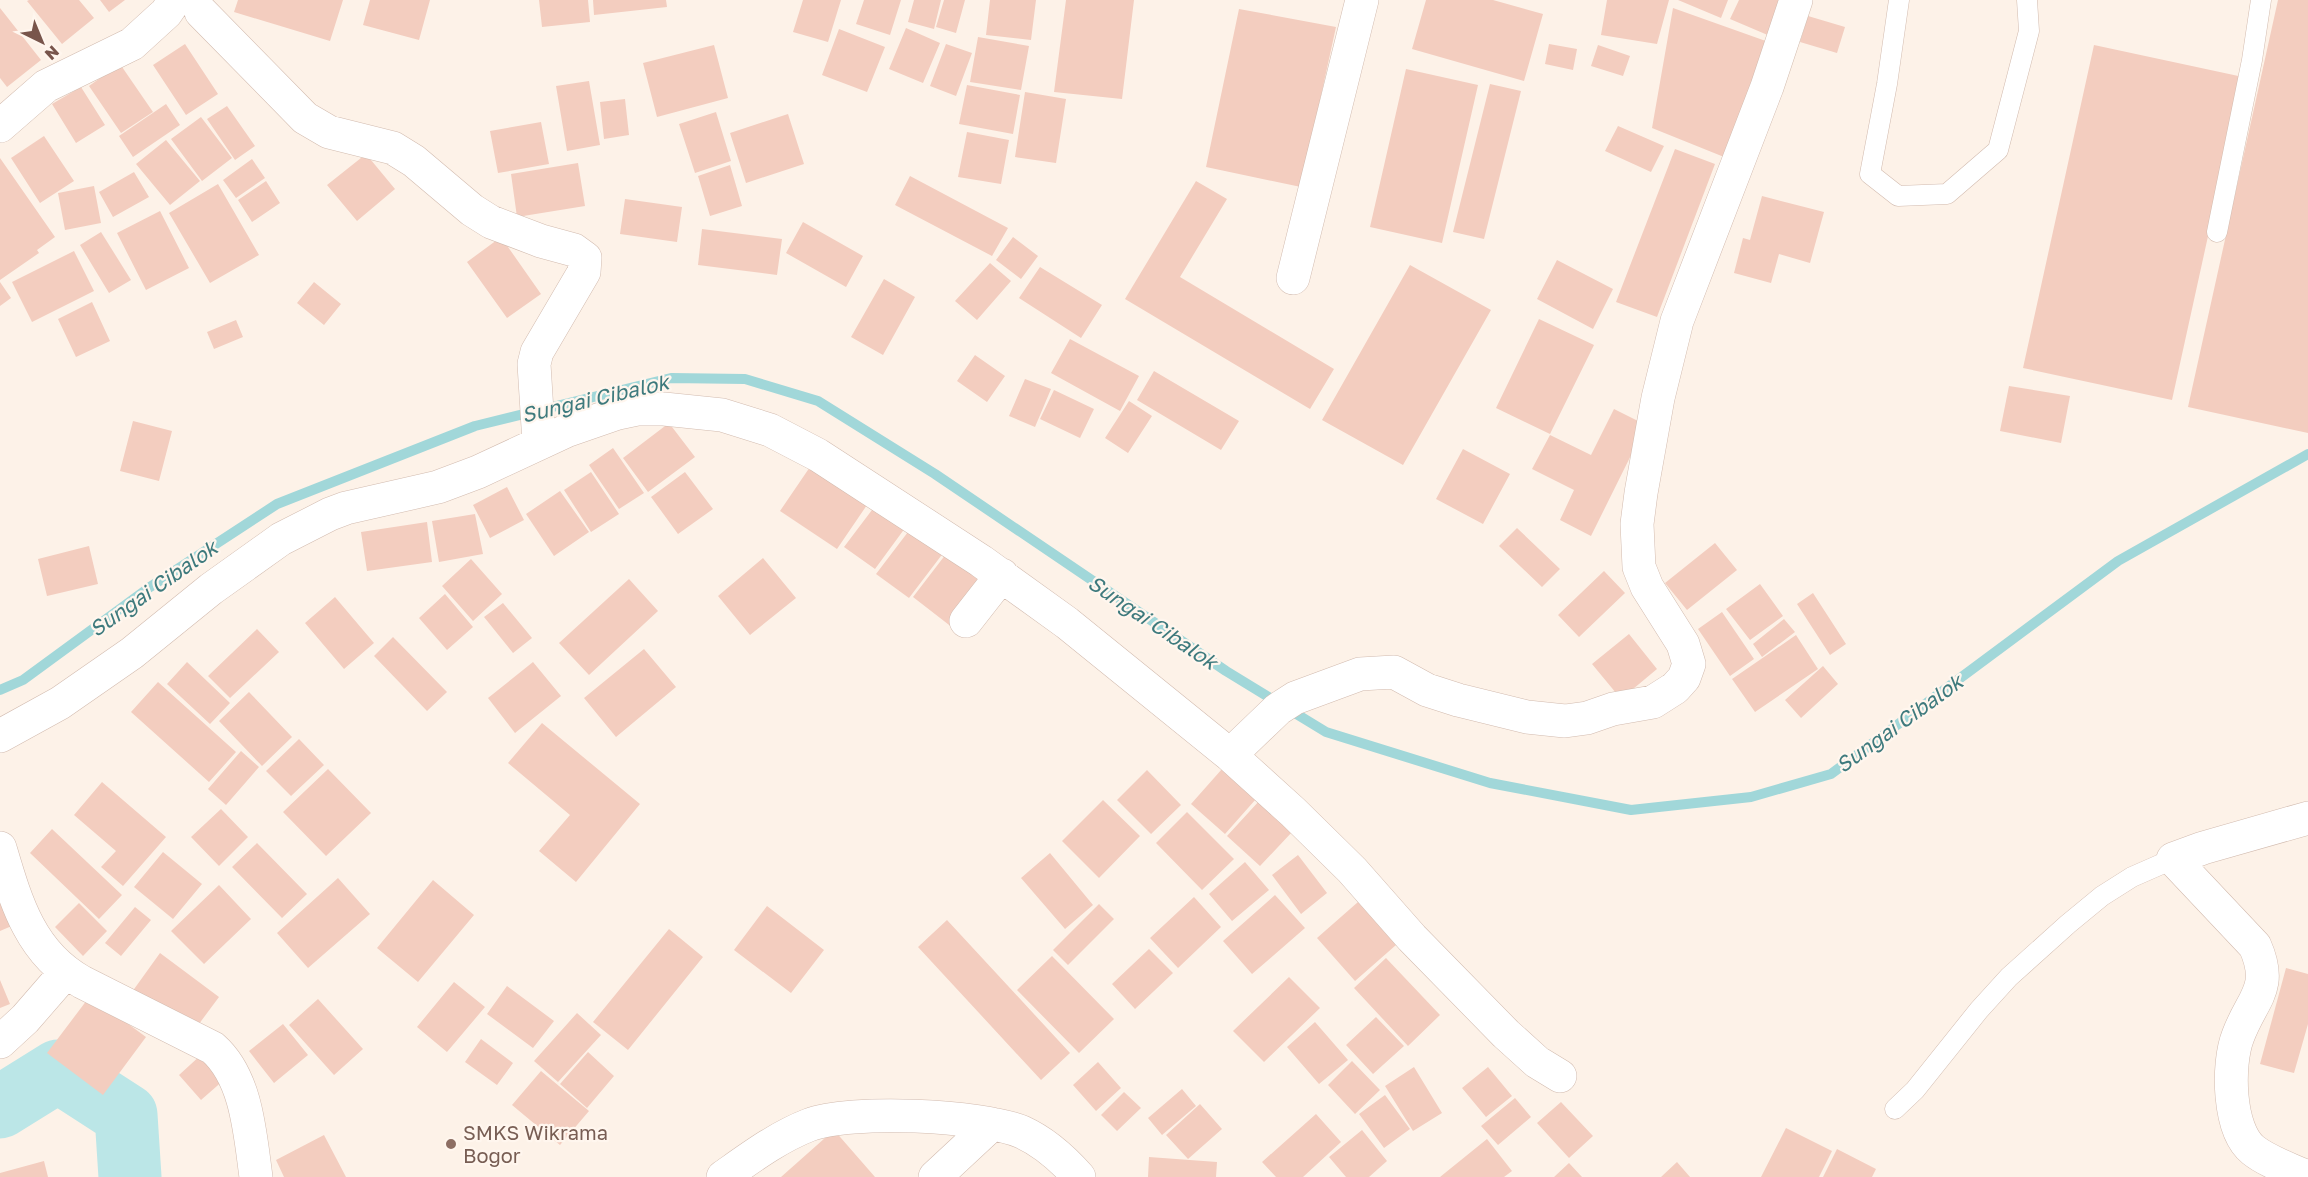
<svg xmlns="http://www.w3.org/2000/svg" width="2308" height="1177" font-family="'Golos Text',sans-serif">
  <rect width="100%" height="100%" fill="#fdf2e8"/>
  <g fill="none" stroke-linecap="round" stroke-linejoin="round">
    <path stroke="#a1d7d9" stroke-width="10" d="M0,690l23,-10 127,-93 127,-83 198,-78 196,-48 74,1 73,22 117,73 291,197 100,61 164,51 141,27 120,-13 80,-23 287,-213 190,-107"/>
    <path stroke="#bbe6e7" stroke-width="63" d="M0,1107l58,-36 68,44 4,62"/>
  </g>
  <path fill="#f3cdbf" d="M29,0h50l15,18 -32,26 -35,-43z
    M100,0h25l-16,12z
    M238,0h105l-13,41 -96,-29z
    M370,0h60l-11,40 -56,-15z
    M539,0h49l2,22 -48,5z
    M593,0h73l1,7 -73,8z
    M803,0h38l-13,42 -35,-10z
    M864,0h37l-11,35 -34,-11z
    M914,0h27l-7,29 -26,-7z
    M944,0h21l-9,33 -20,-6z
    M990,0h46l-5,40 -45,-5z
    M1066,0h68l-12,99 -68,-7z
    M1426,0h67l50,14 -19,67 -112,-32z
    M1607,0h62l-12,44 -56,-9z
    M1678,0h50l-7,18z
    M1739,0h46l-15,36 -40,-17z
    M2278,0h30v433l-120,-26z
    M0,8l41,52 -34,27 -7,-9z
    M1673,8l104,37 -48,114 -77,-31z
    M1239,9l97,18 -35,160 -95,-20z
    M1808,16l37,11 -8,26 -37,-11z
    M906,28l34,15 -17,40 -34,-14z
    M839,29l46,18 -18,45 -45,-17z
    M978,37l51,9 -8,44 -51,-8z
    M185,44l33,50 -32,21 -33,-50z
    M946,44l26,9 -16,43 -26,-10z
    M1549,44l28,5 -4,21 -28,-6z
    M714,45l14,53 -71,19 -14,-54z
    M1598,45l32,11 -7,20 -32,-10z
    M2094,45l149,32 -71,323 -149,-32z
    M120,64l33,48 -32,21 -32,-47z
    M1406,69l72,16 -36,158 -72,-16z
    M589,81l11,64 -33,6 -11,-65z
    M1490,84l31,7 -37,148 -31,-7z
    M967,85l53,10 -7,39 -54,-10z
    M81,87l24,38 -29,18 -24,-39z
    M1025,92l41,7 -10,64 -41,-6z
    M625,99l4,36 -25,4 -4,-37z
    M166,104l14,21 -47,32 -14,-21z
    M227,106l28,40 -20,14 -28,-41z
    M716,112l15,49 -36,12 -16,-49z
    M788,114l16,50 -58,19 -16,-50z
    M201,117l31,41 -30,23 -31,-42z
    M541,122l8,42 -51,9 -8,-42z
    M1618,126l46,20 -13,26 -46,-21z
    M967,132l42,8 -8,44 -43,-7z
    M44,136l30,45 -34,22 -29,-45z
    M166,140l34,41 -30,24 -34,-41z
    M1675,149l40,15 -58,153 -41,-15z
    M366,154l29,35 -38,32 -30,-36z
    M0,158l55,79 -18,13 2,3 -39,27z
    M252,159l13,19 -29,20 -13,-18z
    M578,163l7,43 -68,11 -6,-43z
    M730,165l12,41 -32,10 -12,-40z
    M134,172l15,25 -36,20 -14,-25z
    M910,176l98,52 -16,28 -97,-51z
    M266,181l14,22 -28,19 -14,-22z
    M1196,181l31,18 -47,78 154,92 -24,40 -185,-110z
    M218,184l41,71 -49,28 -41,-70z
    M94,186l7,37 -36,7 -7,-37z
    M1762,196l62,16 -14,51 -31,-9 -8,29 -37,-10 9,-35 7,2z
    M625,199l57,8 -5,35 -57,-8z
    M160,211l29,57 -43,22 -29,-57z
    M803,222l60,34 -17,31 -60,-34z
    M702,229l80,10 -5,36 -79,-10z
    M101,232l30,48 -22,13 -29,-48z
    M501,237l40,57 -34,24 -40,-56z
    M1013,237l25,19 -17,23 -25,-19z
    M74,251l20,40 -62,31 -20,-40z
    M1557,260l56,29 -20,40 -56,-30z
    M990,263l21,18 -34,39 -22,-19z
    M1410,265l81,45 -88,155 -81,-45z
    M1040,267l62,38 -21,33 -62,-40z
    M884,279l31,18 -32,58 -32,-18z
    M0,282l11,16 -11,8z
    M314,282l27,22 -17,21 -27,-22z
    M92,302l18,39 -34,16 -18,-38z
    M1539,319l55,26 -44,89 -54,-26z
    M236,320l7,17 -29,12 -7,-17z
    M1070,339l69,37 -19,35 -69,-38z
    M975,355l30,21 -18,26 -30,-21z
    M1154,371l85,50 -18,29 -84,-50z
    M1025,379l26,10 -16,38 -26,-11z
    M2009,386l61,10 -9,47 -61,-12z
    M1054,390l40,19 -14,29 -40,-19z
    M1129,401l23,15 -24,37 -23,-15z
    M1614,409l32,16 -55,111 -31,-16 14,-30 -42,-21 18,-34 41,20z
    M133,421l39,10 -13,50 -39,-10z
    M669,423l26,34 -47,35 -25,-34z
    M613,448l31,45 -25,16 -30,-44z
    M1463,449l47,25 -27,50 -47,-25z
    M812,464l57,38 -32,47 -57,-38z
    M591,472l28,42 -28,18 -27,-42z
    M685,472l28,37 -35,25 -27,-37z
    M507,487l17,33 -34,18 -17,-33z
    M560,491l29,41 -35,24 -28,-42z
    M878,502l30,22 -33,45 -31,-22z
    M475,514l8,40 -44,8 -7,-41z
    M427,522l5,40 -65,9 -6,-39z
    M911,528l33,24 -35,46 -33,-24z
    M1517,528l43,41 -18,18 -43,-41z
    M1715,543l22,27 -50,40 -22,-27z
    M89,546l9,38 -51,12 -9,-37z
    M946,554l40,32 -33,42 -40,-31z
    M763,558l33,40 -46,37 -32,-39z
    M471,559l31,35 -29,27 -31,-35z
    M1604,571l21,22 -46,44 -21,-22z
    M629,579l29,32 -69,64 -30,-32z
    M1760,584l23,32 -33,24 -24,-31z
    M1813,593l33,51 -16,11 -33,-51z
    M445,594l28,33 -26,23 -28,-32z
    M335,597l39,46 -30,26 -39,-46z
    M503,603l29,35 -19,15 -29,-36z
    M1722,612l32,47 -24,17 -32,-47z
    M1784,619l11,13 -33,25 -9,-13z
    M257,629l22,23 -49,46 -22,-22z
    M1629,634l28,35 -36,30 -29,-35z
    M1796,635l22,34 -63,43 -23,-33z
    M393,637l54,55 -20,19 -53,-55z
    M644,649l32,38 -60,50 -32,-39z
    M187,662l43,41 -20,21 -43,-40z
    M533,662l28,34 -46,37 -27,-35z
    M1823,666l15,18 -37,34 -16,-18z
    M158,682l78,70 -27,30 -78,-70z
    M249,692l43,45 -30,29 -43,-45z
    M542,723l98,81 -64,78 -37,-31 31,-36 -62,-52z
    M299,739l25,26 -33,31 -25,-25z
    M241,751l18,16 -33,38 -18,-16z
    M328,769l43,44 -45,43 -43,-44z
    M1222,769l34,30 -31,35 -34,-30z
    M1147,770l34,35 -30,29 -34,-34z
    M102,782l64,55 -43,49 -22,-19 15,-16 -42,-36z
    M1103,800l37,36 -41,42 -37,-37z
    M1260,800l33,31 -33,35 -33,-30z
    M221,809l27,28 -29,29 -28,-29z
    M1187,812l47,47 -32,31 -46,-47z
    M52,829l70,66 -23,24 -69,-66z
    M257,843l50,51 -25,24 -50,-51z
    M163,852l39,32 -29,35 -39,-32z
    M1050,853l43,52 -28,24 -44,-51z
    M1298,855l29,38 -26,21 -29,-39z
    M1245,862l24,28 -37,31 -23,-27z
    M338,878l32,36 -62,54 -31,-35z
    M433,880l41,35 -56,67 -41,-34z
    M219,885l32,34 -47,45 -33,-33z
    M1275,895l30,33 -53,46 -29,-33z
    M1194,897l27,30 -43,41 -28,-30z
    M4,901l10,24 -14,6v-28z
    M1358,902l38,43 -41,36 -38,-43z
    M79,903l28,28 -24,25 -28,-29z
    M1099,904l15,15 -46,46 -15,-15z
    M767,906l57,44 -33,43 -57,-43z
    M135,907l16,13 -30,36 -16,-13z
    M947,920l123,133 -29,27 -123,-133z
    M669,929l34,28 -75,93 -35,-28z
    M1149,949l24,24 -38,36 -23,-25z
    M160,953l59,44 -29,39 -58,-44z
    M1052,956l62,63 -35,34 -62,-63z
    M1386,958l54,57 -32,31 -54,-58z
    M2286,968l22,6v50l-14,49 -34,-9z
    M1289,977l31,31 -56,54 -31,-31z
    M0,980l10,24 -10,4z
    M454,982l31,25 -38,45 -30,-25z
    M507,986l47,35 -21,27 -46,-34z
    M90,996l56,41 -43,58 -56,-42z
    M318,999l45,50 -29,26 -45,-50z
    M577,1013l24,22 -43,47 -24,-21z
    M1376,1017l28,29 -31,28 -27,-29z
    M1315,1022l33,38 -29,24 -32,-37z
    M283,1024l25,31 -34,28 -25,-32z
    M481,1039l32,24 -16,22 -32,-23z
    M588,1052l26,24 -27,32 -27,-24z
    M202,1054l23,25 -24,21 -22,-25z
    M1352,1061l28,29 -25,24 -27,-29z
    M1098,1062l23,26 -25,23 -23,-26z
    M1414,1067l28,46 -29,18 -28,-45z
    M1488,1067l24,29 -26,21 -24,-29z
    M541,1071l48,40 -29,34 -48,-40z
    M1182,1089l14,17 -34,29 -14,-17z
    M1124,1092l17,16 -24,23 -16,-16z
    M1385,1095l25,34 -26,19 -25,-34z
    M1515,1098l16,19 -33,28 -17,-19z
    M1561,1102l32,34 -24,22 -32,-35z
    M1200,1104l22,25 -34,30 -22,-24z
    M1316,1114l25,28 -38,35h-27l-14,-15z
    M1786,1128l46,23 -13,26h-58z
    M834,1130l41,47h-94z
    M1362,1130l25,31 -18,16h-23l-17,-20z
    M324,1135l22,42h-62l-8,-17z
    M1487,1139l25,32 -8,6h-64z
    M1837,1149l39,20 -4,8h-49z
    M1149,1157l68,5 -1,15h-68z
    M44,1161l4,16h-48v-4z
    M1677,1162l13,15h-29z
    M1569,1163l13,14h-28z"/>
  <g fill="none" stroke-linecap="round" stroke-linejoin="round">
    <defs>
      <path id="service" d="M1899,0l-12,84 -17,90 28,22 49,-2 51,-44 31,-119 -2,-31
        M2217,232l35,-172 9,-60
        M1895,1109l20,-19 64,-80 30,-33 59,-53 34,-28 30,-19 41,-18"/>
      <path id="minor" d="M201,12l104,106 24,14 64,16 21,13 58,49 19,12 50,19 33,9 11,8 -1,14 -47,80 -3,12 5,79
        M0,126l46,-40 86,-42 34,-31 9,-13
        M1293,278l69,-278
        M966,621l36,-46
        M0,736l60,-33 72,-50 79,-64 70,-50 49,-25 16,-6 92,-21 40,-15 88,-41 52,-18 19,-4h27l58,6 48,15 48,25 163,106 86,62 163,132 63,57 59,58 60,68 94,96 31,28 23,14
        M1230,755l48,-46 17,-11 65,-24 34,-2 33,18 31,10 69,17 38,4 22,-3 26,-9 40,-7 22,-14 9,-10 5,-14 -6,-20 -36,-57 -8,-20 -2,-43 4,-31 17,-95 19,-77 90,-234 29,-87
        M0,848c16,54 30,105 82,134l131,66c34,30 37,86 43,129
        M0,1042l25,-23 40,-46
        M723,1177c27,-19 55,-40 86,-52 41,-16 172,-10 213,7 22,10 41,27 57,45
        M935,1177l57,-53
        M2307,1177c-17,-8 -39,-15 -54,-27 -25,-20 -26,-86 -15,-114 14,-38 36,-47 17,-90l-82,-87 30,-11 105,-30"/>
    </defs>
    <use href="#service" stroke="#d2bbaf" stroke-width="21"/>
    <use href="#minor" stroke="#d2bbaf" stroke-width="34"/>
    <use href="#service" stroke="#fff" stroke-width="20"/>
    <use href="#minor" stroke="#fff" stroke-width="33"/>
  </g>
  <circle fill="#8d6e63" stroke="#fff6ee" stroke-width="2" cx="451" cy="1144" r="6"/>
  <g text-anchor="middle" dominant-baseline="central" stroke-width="4.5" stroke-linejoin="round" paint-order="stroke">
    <g font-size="20" fill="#785e54" stroke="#fff6ee" text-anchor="start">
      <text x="463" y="1132">SMKS Wikrama<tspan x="463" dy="23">Bogor</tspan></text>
    </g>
    <g font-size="21" font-style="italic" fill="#3e7a7d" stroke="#fff6ee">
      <text transform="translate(595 398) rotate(-13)">Sungai Cibalok</text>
      <text transform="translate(153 588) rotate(-35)">Sungai Cibalok</text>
      <text transform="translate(1153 622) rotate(34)">Sungai Cibalok</text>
      <text transform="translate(1899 723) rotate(-36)">Sungai Cibalok</text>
    </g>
  </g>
  <g transform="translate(42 42) rotate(137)" stroke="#fff6ee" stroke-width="4.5" paint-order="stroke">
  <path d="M0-4.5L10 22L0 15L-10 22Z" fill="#78554b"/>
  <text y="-9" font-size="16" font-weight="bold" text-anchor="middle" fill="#78554b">N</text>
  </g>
</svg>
